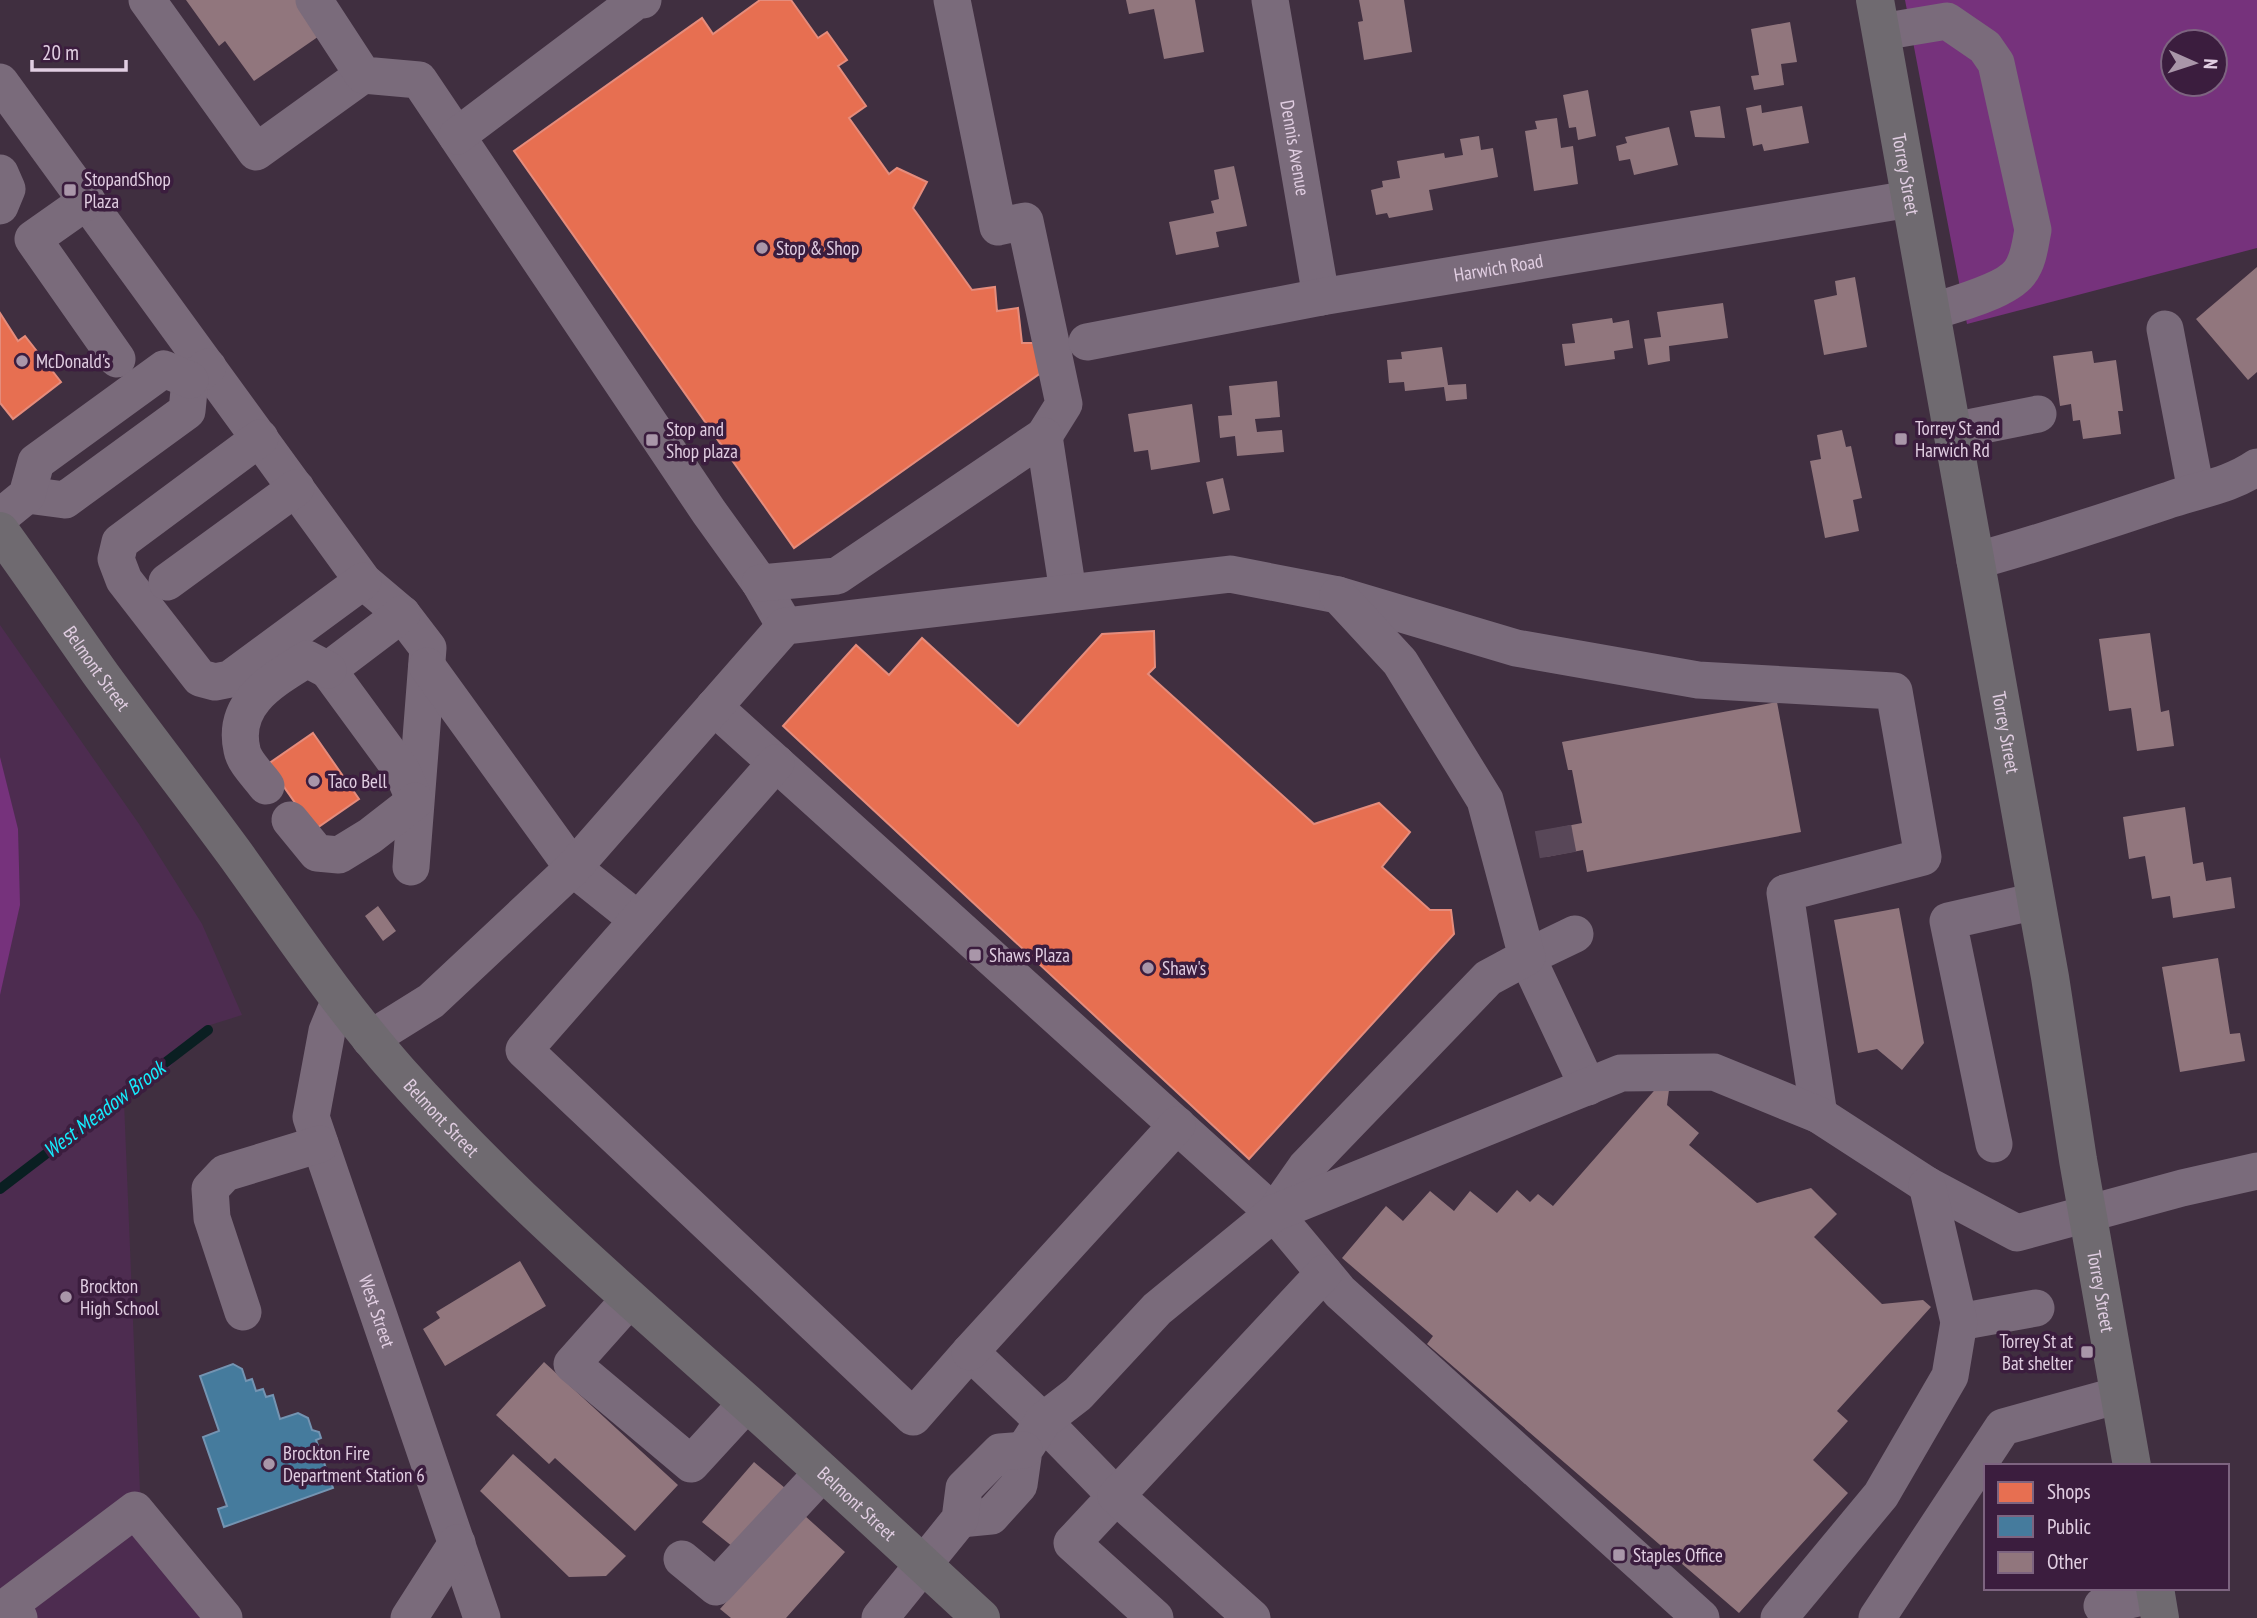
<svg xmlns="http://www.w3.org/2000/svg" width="2257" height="1618" font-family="'PT Sans Narrow',sans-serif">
  <rect width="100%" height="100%" fill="#402f40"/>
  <path fill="#4d2c50" d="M0,625l139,199 63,100 40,91 -35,11 -38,42 -45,34 16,390 101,126h-241z"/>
  <path fill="#76327c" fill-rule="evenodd" d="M1905,0h352v248l-290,76zM2173,42h42v42h-42z
    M0,757l18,72 2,76 -20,90z"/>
  <path fill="#e76f51" stroke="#e58c7c" stroke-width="2" d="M760,0h31l27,38 9,-6 20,28 -9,6 28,40 -17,12 40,56 8,-6 30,14 -14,26 59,82 23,-3 2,24 21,-3 4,35h21l2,27 -251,178 -280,-397 188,-133 11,16z
    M0,313l18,28 7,-5 36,46 -48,37 -13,-16z
    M1154,631l1,36 -7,7 166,150 65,-21 31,29 -28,35 48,43h21l3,24 -205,225 -466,-433 73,-81 33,30 33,-37 96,88 84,-92z
    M313,733l46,66 -45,31 -46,-66z"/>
  <path fill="#457b9d" stroke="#7494b2" stroke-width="2" d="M233,1364l9,5 4,12 6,-2 4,12 7,-2 3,8 7,-2 7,24 18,-6 10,5 4,12 7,2 2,6 -5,2 17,48 -109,39 -6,-18 9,-3 -24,-69 16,-6 -19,-55z"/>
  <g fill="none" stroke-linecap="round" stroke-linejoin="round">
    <path stroke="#0a1f22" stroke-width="10" d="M0,1189l208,-159"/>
  </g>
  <path fill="#91767d" d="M186,0h116l23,32 -71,49 -29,-40 -6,5z
    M1126,0h69l9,52 -40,7 -10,-50 -25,5z
    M1359,0h45l8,52 -48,8 -6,-38 5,-1z
    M1790,22l7,40 -16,2 3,21 -30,5 -3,-14 8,-1 -8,-46z
    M1588,90l8,46 -18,4 -2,-13 -7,1 -6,-33z
    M1761,105l1,8 40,-7 7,37 -45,8 -2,-7 -9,2 -7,-38z
    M1720,106l5,32 -30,-1 -5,-26z
    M1557,118l4,30 12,-2 5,38 -44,7 -9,-60 12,-2 -2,-8z
    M1669,127l9,38 -44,10 -4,-16 -11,2 -3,-15 11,-3 -2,-6z
    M1479,136l2,14 12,-2 5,29 -69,13 4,20 -44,8 -2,-5 -11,2 -5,-25 12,-3 -1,-6 18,-3 -3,-17 47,-8 1,5 18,-3 -3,-16z
    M1234,166l13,60 -31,6 3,15 -43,8 -7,-33 45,-9 -3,-12 8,-2 -5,-29z
    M2257,267v105l-9,8 -52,-61z
    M1855,277l12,70 -43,8 -10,-55 23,-5 -2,-14z
    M1723,303l5,35 -59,8 1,15 -22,4 -4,-26 17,-2 -4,-25z
    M1612,318l1,5 16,-3 4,28 -19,3 1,8 -50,7 -3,-22 13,-1 -3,-19z
    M1442,347l6,38 18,-1 1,15 -21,2 -2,-14 -39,4 -1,-9 -15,1 -2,-23 15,-1 -1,-7z
    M2092,351l2,12 22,-3 7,51h-5l3,23 -38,5 -3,-19 -7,1 -2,-17 -11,2 -7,-50z
    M1277,381l3,36 -25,2 2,13 25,-2 2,22 -47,4 -2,-20 -15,2 -2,-22 14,-1 -3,-29z
    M1192,404l8,58 -49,8 -3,-20 -14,2 -6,-38z
    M1842,430l4,17 5,-1 11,52 -9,2 6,31 -34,7 -15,-77 11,-2 -4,-24z
    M1223,478l7,32 -17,4 -7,-32z
    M2150,633l11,79 8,-2 5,36 -37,5 -6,-43 -22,3 -10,-72z
    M1777,702l24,130 -214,40 -4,-22 -37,7 -5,-26 41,-8 -10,-53h-4l-6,-28z
    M2185,807l8,57 10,-2 3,19 25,-4 4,31 -62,10 -3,-22 -18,3 -7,-43 -16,3 -6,-42z
    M378,906l18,25 -13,10 -18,-25z
    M1899,908l25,135 -22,27 -25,-21 -19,4 -24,-133z
    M2218,958l12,76 10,-1 5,28 -65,11 -18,-105z
    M1660,1084l9,6 -2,15 32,28 -10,12 68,58 54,-15 26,26 -23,23 68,67 41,-4 8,7 -94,104 11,10 -35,39 35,33 -109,120 -312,-269 6,-8 -91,-78 44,-52 17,15 27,-30 24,20 16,-20 27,22 20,-23 13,12 8,-8 15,12z
    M520,1261l26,45 -101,60 -22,-37 17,-11 -4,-6z
    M544,1362l134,123 -43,46 -80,-73 -6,6 -53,-49z
    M513,1454l113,102 -20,20 -37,1 -89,-86z
    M754,1462l31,26 -52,59 -31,-25z
    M804,1515l41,37 -59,66h-55l-11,-9z"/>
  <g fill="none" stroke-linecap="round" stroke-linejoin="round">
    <path stroke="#584758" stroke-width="37" stroke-dasharray="37 18" stroke-linecap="butt" d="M1553,828l5,27"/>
    <g stroke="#7a6b7b" stroke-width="37">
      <path d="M147,0l109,152 107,-77"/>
      <path d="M314,0l49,75 56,5 290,432 51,71 25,43"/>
      <path d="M952,0l46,227 27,-6 39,183 -20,32"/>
      <path id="s1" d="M1270,0l51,297"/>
      <path d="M1881,32l66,-11 38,26 11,16 37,167c-3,14 -4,30 -13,42 -13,19 -67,33 -89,40"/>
      <path d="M0,82l363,499 39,33 26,34 -17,219"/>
      <path d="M457,136l179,-135 7,-1"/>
      <path d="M0,173l7,16 -7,17"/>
      <path d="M87,201l-54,38 84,120"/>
      <path d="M2165,329l31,162"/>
      <path id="s2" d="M1087,342l234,-45 589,-98"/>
      <path d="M1953,431l85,-17"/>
      <path d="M260,438l-140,104 -4,17 8,21 76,98 15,4 15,-3 133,-98"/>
      <path d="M27,495l38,5 122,-89 3,-31 18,-13"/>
      <path d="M0,517l27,-22 9,-33 128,-93 26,11"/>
      <path d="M1975,561c66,-18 131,-40 197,-62 30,-10 59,-14 85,-32"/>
      <path d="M167,582l129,-94"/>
      <path d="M760,583l77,-7 207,-140 24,156"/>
      <path d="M402,614l-74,56 74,101 13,30"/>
      <path d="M427,666l146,202 65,52"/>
      <path d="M714,707l560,506 66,79 361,326"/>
      <path d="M776,763l-252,287 389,367 57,-65 73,69 73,75 -44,47 83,75"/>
      <path d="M266,786c-7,-10 -22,-24 -24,-36 -11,-48 32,-70 65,-91l21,11"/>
      <path d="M290,820l27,33 22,2 31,-19 45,-35"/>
      <path d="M1575,934l-48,23 61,130"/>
      <path id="s3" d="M339,1002l-12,29 -16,86 171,501"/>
      <path d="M370,1039l61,-38 142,-133 212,-242 445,-52 108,21 178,53 182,32 196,11 29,166 -138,36 34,222"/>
      <path d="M1994,1144l-46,-223 88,-20"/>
      <path d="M1274,1213l32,-46 182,-189 39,-21 -42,-157 -85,-138 -62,-67"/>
      <path d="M629,1300l-57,64 119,100 56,-61"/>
      <path d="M243,1312l-31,-94 -2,-29 15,-16 95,-29"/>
      <path d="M1959,1322l77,-14"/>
      <path d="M970,1352l207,-227"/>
      <path d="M960,1519l31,-3 28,-31 5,-35 19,-29 35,-27 79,-85 117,-96 347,-140 93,-1 105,43 108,70 90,48 165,-45 75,-17"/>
      <path d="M682,1559l34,28 107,-115"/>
      <path d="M2102,1606l54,-12"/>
      <path d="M19,1618l-10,-13 126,-95 89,108"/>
      <path d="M409,1618l48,-75"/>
      <path d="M880,1618l80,-99 4,-31 36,-36 24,-2"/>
      <path d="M1252,1618l-136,-122 208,-223"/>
      <path d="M1779,1618l102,-123 69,-119 9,-54 -32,-137"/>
      <path d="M1877,1618l126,-191 116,-32"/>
    </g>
    <g stroke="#6f6a70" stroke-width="38">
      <path id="s4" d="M1875,0l175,977 28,183 54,306"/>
      <path id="s5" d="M0,531c35,48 68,97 102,145 44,60 89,118 133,178 54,75 103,149 164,218 107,120 228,224 348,331 79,71 156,143 234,215"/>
      <path d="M2155,1588l5,30"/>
    </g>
  </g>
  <g fill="#a996a9" stroke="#3b1d3e" stroke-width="2.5">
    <rect x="63" y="183" width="14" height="14" rx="3.5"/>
    <circle cx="762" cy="248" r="7"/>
    <circle cx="22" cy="361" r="7"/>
    <rect x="1894" y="432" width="14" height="14" rx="3.5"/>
    <rect x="645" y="433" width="14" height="14" rx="3.5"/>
    <circle cx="314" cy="781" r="7"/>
    <rect x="968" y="948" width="14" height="14" rx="3.5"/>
    <circle cx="1148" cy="968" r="7"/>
    <circle cx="66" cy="1297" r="7"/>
    <rect x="2080" y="1345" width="14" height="14" rx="3.5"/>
    <circle cx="269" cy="1464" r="7"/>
    <rect x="1612" y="1548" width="14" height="14" rx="3.5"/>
  </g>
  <g text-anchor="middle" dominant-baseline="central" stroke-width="7" stroke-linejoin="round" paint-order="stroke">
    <g font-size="19" fill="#e1cee2" stroke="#3b1d3e">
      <text stroke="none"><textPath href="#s1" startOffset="150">Dennis Avenue</textPath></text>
      <text stroke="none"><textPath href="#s4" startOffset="177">Torrey Street</textPath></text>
      <text stroke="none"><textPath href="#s2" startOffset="418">Harwich Road</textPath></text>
      <text stroke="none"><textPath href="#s5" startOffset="168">Belmont Street</textPath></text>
      <text stroke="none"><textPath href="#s4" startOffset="744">Torrey Street</textPath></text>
      <text stroke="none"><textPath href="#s5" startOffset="735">Belmont Street</textPath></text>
      <text stroke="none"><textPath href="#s4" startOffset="1311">Torrey Street</textPath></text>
      <text stroke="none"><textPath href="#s3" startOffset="324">West Street</textPath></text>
      <text stroke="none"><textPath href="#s5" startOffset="1302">Belmont Street</textPath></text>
    </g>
    <g font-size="19" fill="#e1cee2" stroke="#3b1d3e" text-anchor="start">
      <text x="84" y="179">StopandShop<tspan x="84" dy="22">Plaza</tspan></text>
      <text x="776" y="248">Stop &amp; Shop</text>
      <text x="36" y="361">McDonald's</text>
      <text x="1915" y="428">Torrey St and<tspan x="1915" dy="22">Harwich Rd</tspan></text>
      <text x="666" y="429">Stop and<tspan x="666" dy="22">Shop plaza</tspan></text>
      <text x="328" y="781">Taco Bell</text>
      <text x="989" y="955">Shaws Plaza</text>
      <text x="1162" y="968">Shaw's</text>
      <text x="80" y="1286">Brockton<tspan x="80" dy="22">High School</tspan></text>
      <text x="2073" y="1341" text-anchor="end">Torrey St at<tspan x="2073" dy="22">Bat shelter</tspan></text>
      <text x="283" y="1453">Brockton Fire<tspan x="283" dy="22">Department Station 6</tspan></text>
      <text x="1633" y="1555">Staples Office</text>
    </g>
    <g font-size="21" font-style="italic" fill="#15ecfd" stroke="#3b1d3e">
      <text transform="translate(104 1109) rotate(-37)">West Meadow Brook</text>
    </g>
  </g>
  <rect x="1984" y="1464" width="245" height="126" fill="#3b1d3e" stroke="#7d6480" stroke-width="2"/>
  <rect x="1998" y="1482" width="35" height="21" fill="#e76f51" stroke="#7d6480" stroke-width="2"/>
  <text x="2047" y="1499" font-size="21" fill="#e1cee2">Shops</text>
  <rect x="1998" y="1516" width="35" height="21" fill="#457b9d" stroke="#7d6480" stroke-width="2"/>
  <text x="2047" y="1534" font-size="21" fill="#e1cee2">Public</text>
  <rect x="1998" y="1552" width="35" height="21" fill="#91767d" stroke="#7d6480" stroke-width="2"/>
  <text x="2047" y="1569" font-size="21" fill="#e1cee2">Other</text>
  <g transform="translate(2194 63) rotate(93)"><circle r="33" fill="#3b1d3e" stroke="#7d6480" stroke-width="2"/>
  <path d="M0-5L12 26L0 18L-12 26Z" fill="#a996a9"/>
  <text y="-10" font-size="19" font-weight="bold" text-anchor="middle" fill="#e1cee2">N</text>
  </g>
  <path d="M32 60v10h94v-10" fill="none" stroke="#e1cee2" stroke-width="3.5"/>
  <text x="42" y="60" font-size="21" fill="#e1cee2" stroke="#3b1d3e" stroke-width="5" paint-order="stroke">20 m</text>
</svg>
